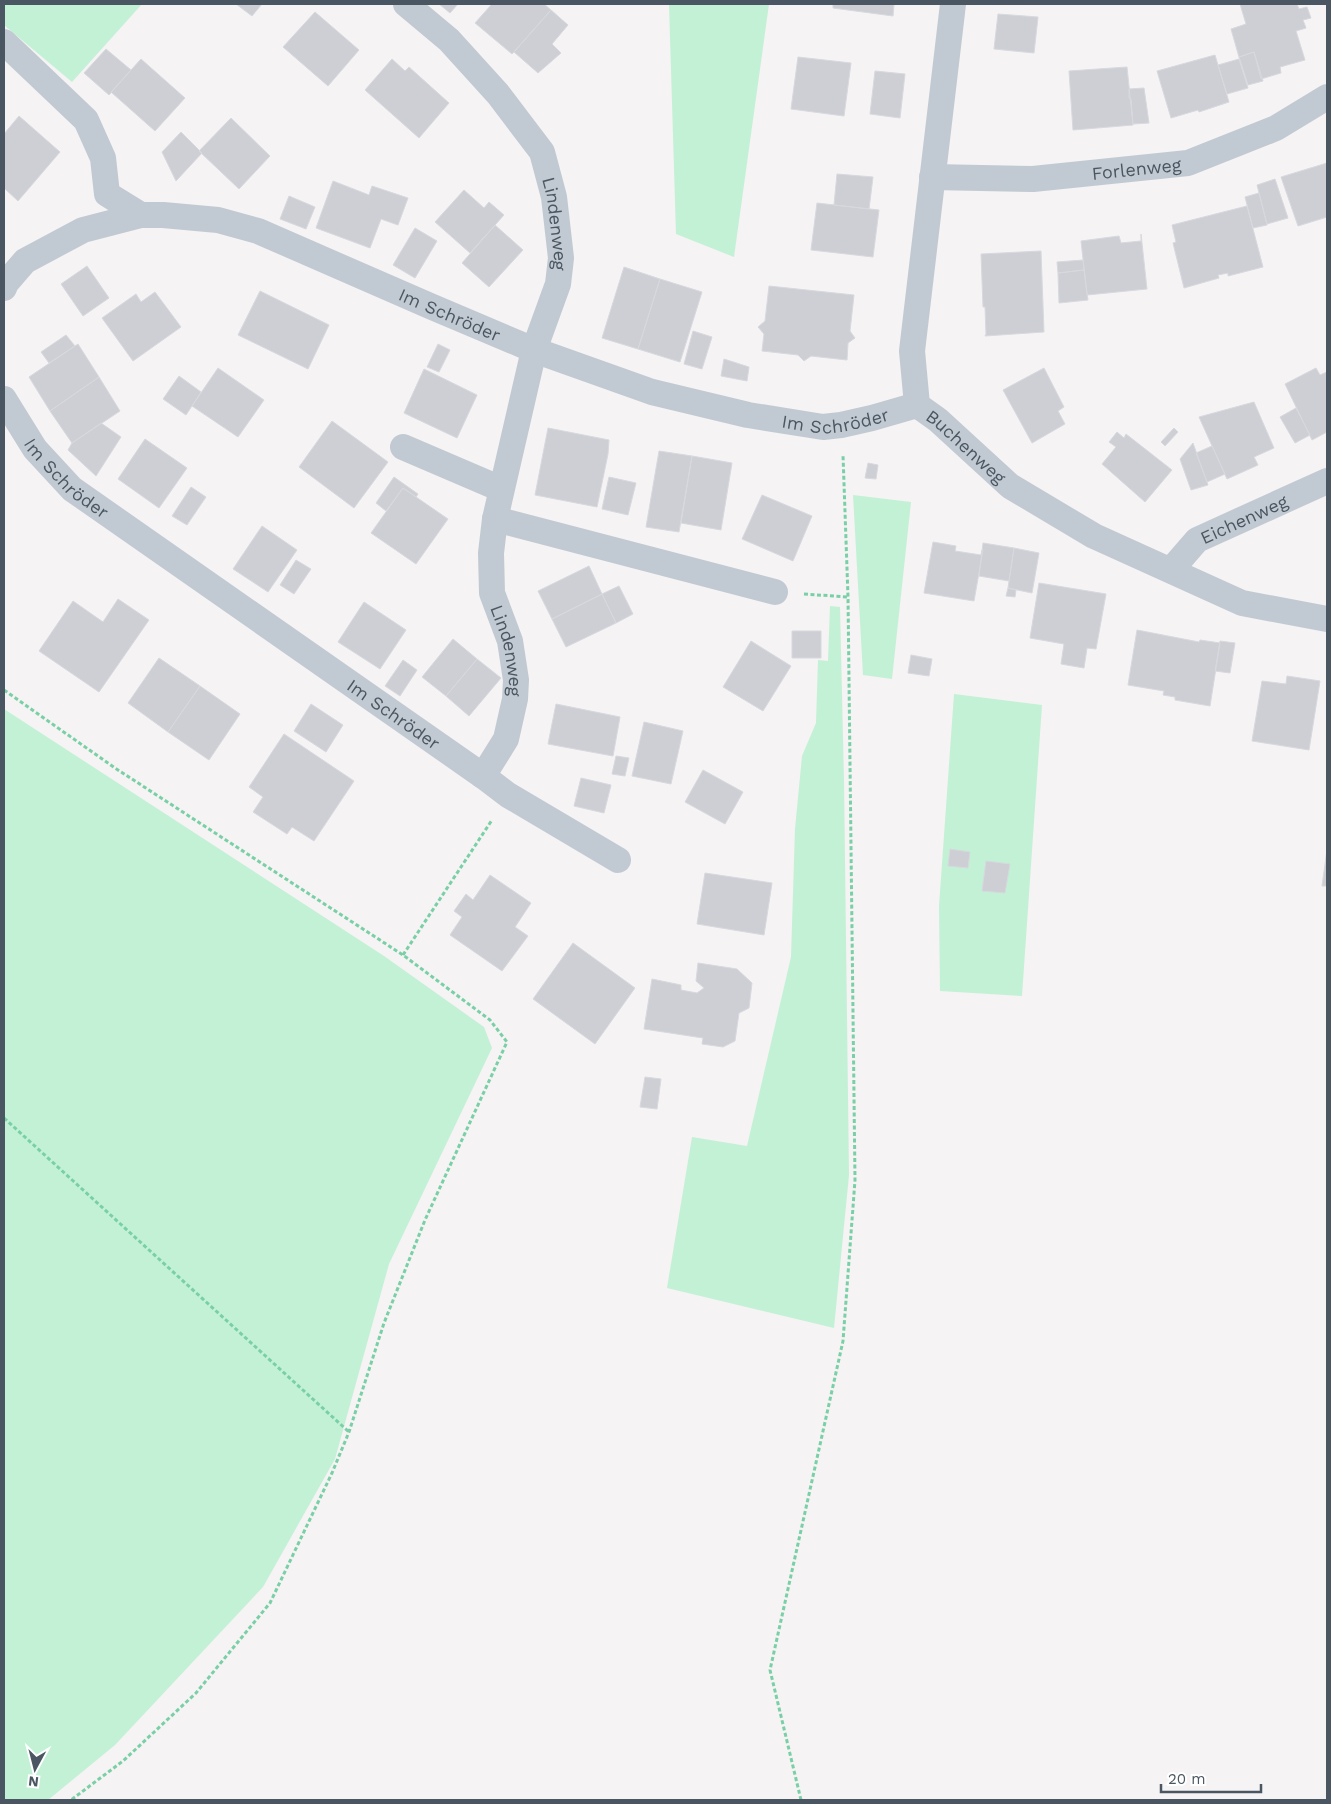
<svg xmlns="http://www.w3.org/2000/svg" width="1331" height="1804" font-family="'Work Sans',sans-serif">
  <rect width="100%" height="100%" fill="#f5f3f3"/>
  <path fill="#c3f1d5" d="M5,4h137l-70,78 -68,-57v-19z
    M669,4h100l-35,253 -58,-23z
    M853,495l58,7 -19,177 -29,-4z
    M830,606l10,1 4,174 5,394 -15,153 -167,-40 25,-151 55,9 44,-189 4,-128 7,-73 14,-33 2,-63 10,1z
    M954,694l88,11 -20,291 -82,-5 -1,-85z
    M4,709l380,247 100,71 8,21 -103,216 -54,195 -72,128 -148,158 -67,55h-44z"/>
  <path fill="#cdcfd5" stroke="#d7d9de" d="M236,4h26l-10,12z
    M439,4h19l-8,9z
    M492,4h52l7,6 -39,44 -37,-31z
    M833,4h61l-1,12 -60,-8z
    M1240,4h57l2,5 8,-2 4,11 -8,2 3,8 -10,3 9,29 -25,7 1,6 -20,6 -7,-27 -15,5 -8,-28 15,-5z
    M551,10l17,15 -16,19 9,9 -23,20 -24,-21z
    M315,12l44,38 -31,36 -45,-39z
    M998,14l40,3 -4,36 -40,-4z
    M106,49l25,21 -22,25 -25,-22z
    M1254,52l9,29 -15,4 -9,-28z
    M1215,55l14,47 -30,10 -1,-2 -27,8 -14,-47z
    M798,57l53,6 -7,53 -53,-7z
    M141,59l44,39 -30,33 -44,-39z
    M392,59l13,12 4,-4 40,36 -30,35 -54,-48z
    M1239,59l9,29 -21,6 -9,-29z
    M1127,67l6,58 -60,5 -4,-59z
    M875,71l30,3 -5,44 -30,-4z
    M1144,88l5,35 -16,1 -2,-25 -2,-1v-9z
    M19,116l41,36 -42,49 -14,-13v-54z
    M231,118l39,38 -31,33 -40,-38z
    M181,132l21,21 -26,28 -14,-29z
    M1327,163v54l-29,9 -17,-49z
    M837,174l36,3 -4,32 -35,-4z
    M1275,179l13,39 -21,6 -10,-39z
    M333,181l36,14 3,-9 36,12 -10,27 -17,-6 -11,29 -54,-20z
    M464,190l20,18 5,-6 15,13 -34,38 -35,-31z
    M1259,193l8,32 -14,3 -8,-31z
    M289,196l26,11 -9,22 -26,-10z
    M817,203l62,7 -6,47 -62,-7z
    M1247,206l16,61 -35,9v-3l-10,2 1,3 -35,10 -11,-45 3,-1 -4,-17z
    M495,225l28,25 -34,37 -27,-24z
    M415,228l22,13 -22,37 -22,-13z
    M1141,234l6,55 -60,6 -6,-54 38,-5 2,7 20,-2z
    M1041,251l3,81 -59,4 1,-2 -1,-27h-2l-2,-53z
    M1083,260l1,10 -26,3 -1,-11z
    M87,266l22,32 -26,18 -22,-32z
    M624,267l36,12 -22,70 -36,-11z
    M1084,270l4,30 -29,3 -1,-30z
    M660,279l42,13 -22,70 -42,-13z
    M769,286l85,9 -4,36 5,7 -7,5 -1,17 -36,-4 -7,5 -6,-6 -36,-4 2,-17 -6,-7 7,-6z
    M260,291l69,34 -21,44 -70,-34z
    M155,292l26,35 -48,34 -31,-43 34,-24 5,8z
    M693,331l19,6 -10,32 -18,-5z
    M66,335l9,11 -26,17 -8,-11z
    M78,344l21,33 -49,34 -21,-34z
    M438,344l12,6 -11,22 -12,-5z
    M724,359l25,8 -2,14 -26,-5z
    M218,368l46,32 -26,37 -46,-31z
    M1044,368l20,39 -6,4 7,13 -33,19 -29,-53z
    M1316,368l4,7 7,-3v60l-15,8 -27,-56z
    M424,369l53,26 -20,43 -53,-25z
    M179,376l22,16 -15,23 -23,-16z
    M99,377l21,34 -48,32 -22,-32z
    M1254,402l20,46 -20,9 4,8 -31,14 -28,-62z
    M1296,408l14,27 -15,8 -15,-26z
    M332,421l56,41 -34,46 -55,-41z
    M101,423l20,14 -25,39 -28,-26 4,-7z
    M548,428l61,12 -1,14 -11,53 -62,-12z
    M1174,428l4,4 -13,14 -4,-4z
    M1117,432l7,6 2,-4 46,36 -27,32 -43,-38 14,-17 -7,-5z
    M145,439l42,29 -28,40 -41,-29z
    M1193,443l15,42 -17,5 -11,-31z
    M1212,446l13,28 -18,8 -11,-29z
    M659,451l33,5 -13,76 -33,-5z
    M692,456l40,7 -11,67 -40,-7z
    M868,463l10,2 -2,14 -11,-1z
    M394,477l24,17 -2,3 -13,-9 -17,23 -10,-8z
    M609,477l27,6 -8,32 -26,-6z
    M191,487l15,10 -19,28 -15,-9z
    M403,488l45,31 -32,45 -45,-31z
    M762,495l50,21 -19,45 -51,-22z
    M262,526l35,24 -29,42 -35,-23z
    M933,542l23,4 -1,5 26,4 1,-5h1l-9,51 -50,-8z
    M983,543l31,5 -5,33 -30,-5z
    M1014,548l25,5 -7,40 -24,-5z
    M296,560l15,9 -17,25 -14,-9z
    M589,566l13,28 -50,25 -14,-28z
    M1039,583l67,11 -10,55 -9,-1 -3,20 -23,-4 3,-20 -34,-6z
    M619,586l14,28 -17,9 -14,-29z
    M1008,588l8,2 -1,7 -9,-1z
    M602,594l14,29 -50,24 -14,-28z
    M118,599l31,21 -50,72 -60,-41 34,-50 30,21z
    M364,602l42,28 -26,39 -42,-27z
    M1137,630l62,12 1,-2 20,3 -10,63 -35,-6v-3l-12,-2 1,-4 -36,-6z
    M792,631h29v27h-29z
    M453,639l24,20 -31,37 -24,-19z
    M751,641l40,25 -28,45 -40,-24z
    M1220,641l15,2 -5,30 -15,-2z
    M911,655l21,4 -3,17 -21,-3z
    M159,658l41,28 -32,46 -40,-29z
    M477,659l24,19 -32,38 -23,-20z
    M403,660l14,10 -17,26 -15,-10z
    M1287,676l33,5 -11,69 -57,-9 10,-60 24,3z
    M200,686l40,28 -31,46 -41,-28z
    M311,704l32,21 -17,27 -32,-21z
    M556,704l64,13 -7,39 -65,-12z
    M644,722l39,9 -12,53 -39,-8z
    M284,734l70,47 -40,60 -22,-14 -5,7 -34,-22 10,-15 -14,-10z
    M616,756l13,2 -4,18 -13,-2z
    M703,770l40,22 -18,32 -40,-22z
    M581,778l30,7 -7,28 -30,-7z
    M950,849l20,3 -2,16 -20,-2z
    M1327,850v36h-5z
    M986,861l24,3 -5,29 -23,-2z
    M705,873l67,10 -8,52 -67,-11z
    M490,875l41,28 -16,24 13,9 -26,35 -52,-36 12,-18 -8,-6 12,-17 7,6z
    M573,943l62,45 -40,56 -62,-45z
    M698,963l39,6 15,14 -3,25 -10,5 -4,28 -12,6 -21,-3 1,-6 -59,-9 8,-50 29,6v5l16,3 7,-5 -8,-7z
    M645,1077l16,2 -4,30 -17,-2z"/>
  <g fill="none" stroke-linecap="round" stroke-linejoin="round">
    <path stroke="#7ad0a6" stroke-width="3" stroke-dasharray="4 2.5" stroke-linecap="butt" d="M804,594l44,3
      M4,690l111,78 288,187 87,65 17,22 -82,178 -41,103 -35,109 -17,41 -62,130 -74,90 -73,68 -52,39
      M403,955l89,-135
      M4,1118l345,314
      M801,1800l-31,-130 73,-329 12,-161 -7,-583 -5,-142"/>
    <g stroke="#c1cad2" stroke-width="26">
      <path id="s1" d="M406,4l43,36 49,54 44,58 12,45 7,61 -3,26 -24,66 -39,169 -4,34 1,40 18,48 6,39 -1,19 -9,40 -23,37"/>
      <path id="s2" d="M953,4l-41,347 5,54 21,15 72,66 84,50 148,67 85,16"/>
      <path d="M4,42l82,78 17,38 4,36 34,21"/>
      <path id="s3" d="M932,177l101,2 155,-16 88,-35 51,-31"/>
      <path id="s4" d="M4,288l2,-5 19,-22 58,-31 58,-15h22l55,5 40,11 172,75 104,44 118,42 96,23 75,12 18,-2 31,-7 45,-13"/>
      <path id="s5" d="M4,399l31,50 37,40 411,287 25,19 110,65"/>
      <path d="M403,447l98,42"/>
      <path d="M495,519l280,73"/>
      <path id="s6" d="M1171,570l26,-30 130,-59"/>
    </g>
  </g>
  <g text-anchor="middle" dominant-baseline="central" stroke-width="4" stroke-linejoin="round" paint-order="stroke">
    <g font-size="18" fill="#4a5661" stroke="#fff">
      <text stroke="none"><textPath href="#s3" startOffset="205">Forlenweg</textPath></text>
      <text stroke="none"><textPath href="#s1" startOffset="275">Lindenweg</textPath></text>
      <text stroke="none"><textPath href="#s4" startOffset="488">Im Schröder</textPath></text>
      <text stroke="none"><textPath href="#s4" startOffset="892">Im Schröder</textPath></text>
      <text stroke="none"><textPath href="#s2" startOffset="468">Buchenweg</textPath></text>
      <text stroke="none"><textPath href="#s5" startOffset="102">Im Schröder</textPath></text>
      <text stroke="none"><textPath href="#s6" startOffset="91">Eichenweg</textPath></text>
      <text stroke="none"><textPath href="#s1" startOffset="714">Lindenweg</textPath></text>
      <text stroke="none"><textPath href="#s5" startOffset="506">Im Schröder</textPath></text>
    </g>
  </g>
  <rect width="1331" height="1804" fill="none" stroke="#4a5661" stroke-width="10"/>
  <g transform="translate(35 1769) rotate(187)" stroke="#ffffff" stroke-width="4" paint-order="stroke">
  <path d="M0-4L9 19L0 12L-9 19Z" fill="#4a5661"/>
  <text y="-8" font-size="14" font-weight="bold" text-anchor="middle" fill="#4a5661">N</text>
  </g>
  <path d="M1161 1784v8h100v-8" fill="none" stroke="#4a5661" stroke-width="2.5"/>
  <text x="1168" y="1784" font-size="15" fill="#4a5661" stroke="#ffffff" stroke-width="4" paint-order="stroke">20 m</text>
</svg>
